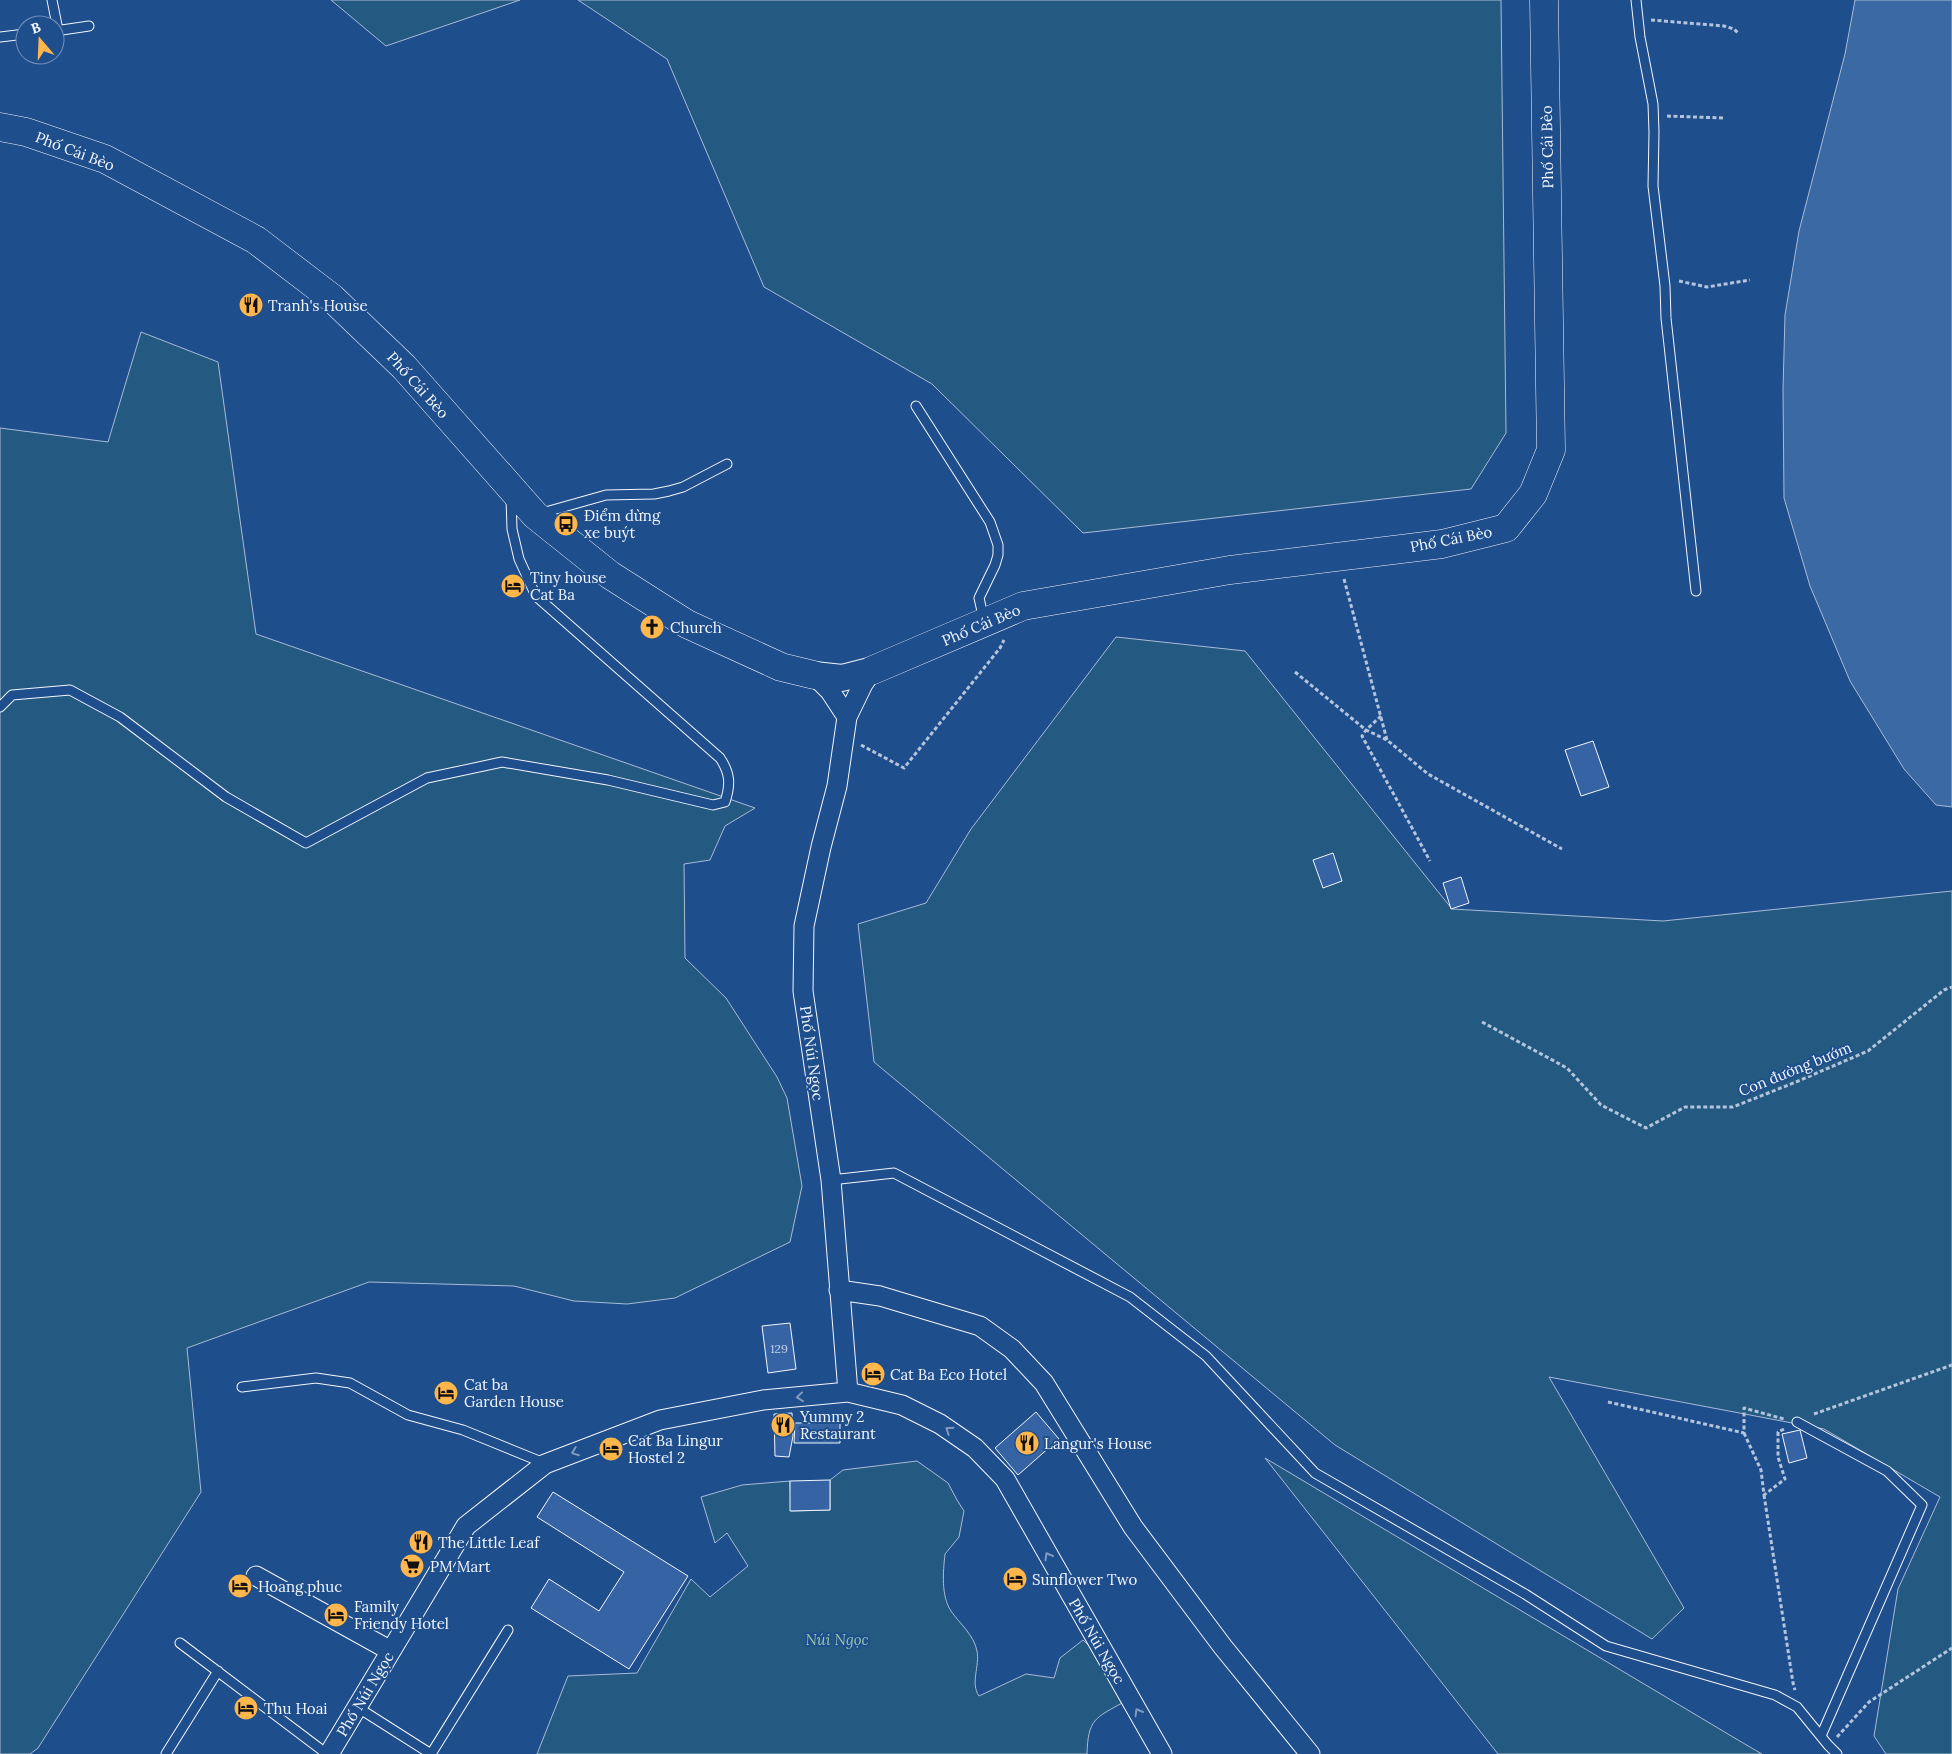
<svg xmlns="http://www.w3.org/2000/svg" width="1952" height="1754" font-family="Lora,serif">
  <rect width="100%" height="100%" fill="#1f4e8c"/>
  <path fill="#245a82" stroke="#a8bbd7" d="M331,0h189l-134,46z
    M578,0h923l5,433 -35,56 -388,44 -151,-149 -168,-97 -97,-228z
    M141,332l77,30 38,272 499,174 -30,18 -15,34 -26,4 1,94 41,40 51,79 10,21 15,88 -12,56 -115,56 -48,6 -53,-3 -60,-15 -145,-4 -182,66 14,144 -163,256 -8,6h-30v-1326l108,14z
    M1116,637l129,14 207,258 211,12 289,-30v863h-66l-12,-18 24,-147 42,-92 -116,-68 -275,-52 135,231 -32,31 -317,-194 -461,-383 -16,-138 68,-21 45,-74z
    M1265,1458l473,282 24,14h-264z
    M917,1461l31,22 9,17 7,11 -5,26 -14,17c-2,18 -4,42 6,57 9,13 23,24 26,40 3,15 -7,32 2,45l47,-22 28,4 6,-20 23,-18 14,13 27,49c-29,16 -36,17 -37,52h-550l31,-78 69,-3 54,-94 19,18 38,-31 -21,-33 -12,10 -14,-46 41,-12 48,-4 1,30 39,-1v-30l13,-10z"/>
  <path fill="#3b69a3" stroke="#a8bbd7" d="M1855,0h97v807l-16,-2 -32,-36 -54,-88 -40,-95 -26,-88 -1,-109 2,-74 14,-84 46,-177z"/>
  <path fill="#3563a3" stroke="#f2f6ff" d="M1593,741l16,46 -28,9 -16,-46z
    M1333,853l9,28 -19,7 -10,-28z
    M1461,877l8,26 -18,6 -8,-26z
    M790,1323l6,46 -28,4 -6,-47z
    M1036,1412l23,27 -41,36 -23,-27z
    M792,1413l1,23 -4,21 -14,-1 -1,-42z
    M795,1423h45v20h-46z
    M1800,1430l7,28 -18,5 -7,-29z
    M830,1480v30l-40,1v-30z
    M553,1492l135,84 -59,93 -98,-61 18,-29 50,32 25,-39 -87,-55z"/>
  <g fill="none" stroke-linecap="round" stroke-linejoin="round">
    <defs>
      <path id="lane" d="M52,0l6,30
        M1636,0l4,37 13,67 1,28 -1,54 12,100 1,32 30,273
        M55,31l34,-5
        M0,37l25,-3
        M916,406l74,116 8,23v10l-3,10 -16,33 5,22
        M542,513l64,-18 48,-1 15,-3 14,-4 44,-23
        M0,707l12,-12 58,-5 50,27 106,80 80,46 121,-65 75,-16 106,18 105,25 12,-3c6,-18 5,-29 -5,-44l-184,-162 -17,-37 -7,-30 -1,-31
        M831,1180l63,-7 236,124 76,59 109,117 210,121 81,52 169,49 22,12 31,38 9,9
        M242,1387l74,-9 34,5 58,32 55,15 81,33
        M1797,1422l90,49 35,34 -101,231
        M180,1643l147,111
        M357,1707l74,47
        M166,1754l52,-83
        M431,1754l77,-124"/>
      <path id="street" d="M814,675l16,16 17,26
        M839,1290l41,6 100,30 32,23 32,34 89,144 90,120 87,107
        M848,1392l-17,-212 -28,-189 1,-65 17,-79 16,-61 10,-69 16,-33 10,-14
        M256,1576l135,75
        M329,1754l137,-228 79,-62 115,-44 103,-20 85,-8 54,13 38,19 35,24 30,31 157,275"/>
      <path id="secondary" d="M814,675l28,3 31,-8"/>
      <path id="primary" d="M0,127l26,5 79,27 151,81 76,58 72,69 131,148 75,60 77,49 94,43 33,8
        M873,670l150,-64 207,-36 212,-26 64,-16 27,-34 18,-44 -7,-450"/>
    </defs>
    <use href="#lane" stroke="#f2f6ff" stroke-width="11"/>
    <use href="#street" stroke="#f2f6ff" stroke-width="21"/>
    <use href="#secondary" stroke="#f2f6ff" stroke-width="28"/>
    <use href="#primary" stroke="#f2f6ff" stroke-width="29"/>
    <path stroke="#b3c4dc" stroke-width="3" stroke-dasharray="4 2.5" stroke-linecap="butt" d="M1651,20l73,6 10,3 4,4
      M1667,116l56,2
      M1679,281l28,6 43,-7
      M1344,579l43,161
      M1295,672l71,58 21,10 41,34 134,75
      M1381,716l-15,14 -4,6 68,125
      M861,745l43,23 96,-120 4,-8
      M1482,1022l85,46 34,37 45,23 39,-21h48l63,-25 72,-31 76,-61 8,-3
      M1608,1402l136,31v-25l40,11
      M1814,1414l138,-49
      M1744,1433l17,37 3,25 21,-16 -7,-22v-25l8,-4
      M1764,1495l29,188 2,7
      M1837,1737l32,-35 83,-54"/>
    <use href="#lane" stroke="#1f4e8c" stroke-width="9"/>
    <use href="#street" stroke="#1f4e8c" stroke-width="19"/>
    <use href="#secondary" stroke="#1f4e8c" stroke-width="26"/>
    <use href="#primary" stroke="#1f4e8c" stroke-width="28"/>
  </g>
  <defs><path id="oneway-chevron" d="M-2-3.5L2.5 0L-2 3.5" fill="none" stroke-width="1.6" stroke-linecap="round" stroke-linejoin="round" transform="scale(1.25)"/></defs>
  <g stroke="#7e9ac0">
    <use href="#oneway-chevron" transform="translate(800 1397) rotate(174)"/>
    <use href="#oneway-chevron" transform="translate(949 1430) rotate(-146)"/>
    <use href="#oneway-chevron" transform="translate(575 1452) rotate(159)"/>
    <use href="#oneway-chevron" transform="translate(1048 1556) rotate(-120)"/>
    <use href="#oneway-chevron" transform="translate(1138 1712) rotate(-120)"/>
  </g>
  <defs>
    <symbol id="restaurant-disc" viewBox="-11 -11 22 22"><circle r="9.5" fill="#ffb74d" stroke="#1f4e8c"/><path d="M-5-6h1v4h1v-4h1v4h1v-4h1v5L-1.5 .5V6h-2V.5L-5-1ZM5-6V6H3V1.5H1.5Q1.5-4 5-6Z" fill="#111"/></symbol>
    <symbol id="bus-disc" viewBox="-11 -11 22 22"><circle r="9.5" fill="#ffb74d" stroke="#1f4e8c"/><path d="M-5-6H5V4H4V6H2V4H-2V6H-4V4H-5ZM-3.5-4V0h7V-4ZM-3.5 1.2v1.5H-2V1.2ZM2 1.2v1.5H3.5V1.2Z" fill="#111"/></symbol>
    <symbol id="hotel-disc" viewBox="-11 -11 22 22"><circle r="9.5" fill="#ffb74d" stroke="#1f4e8c"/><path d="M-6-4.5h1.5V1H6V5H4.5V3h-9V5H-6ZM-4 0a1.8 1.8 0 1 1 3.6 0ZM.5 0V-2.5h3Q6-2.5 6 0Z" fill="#111"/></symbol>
    <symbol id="church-disc" viewBox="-11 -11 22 22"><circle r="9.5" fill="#ffb74d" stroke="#1f4e8c"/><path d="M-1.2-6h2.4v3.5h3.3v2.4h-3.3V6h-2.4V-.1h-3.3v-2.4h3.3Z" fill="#111"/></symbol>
    <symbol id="supermarket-disc" viewBox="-11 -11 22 22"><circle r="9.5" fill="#ffb74d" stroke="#1f4e8c"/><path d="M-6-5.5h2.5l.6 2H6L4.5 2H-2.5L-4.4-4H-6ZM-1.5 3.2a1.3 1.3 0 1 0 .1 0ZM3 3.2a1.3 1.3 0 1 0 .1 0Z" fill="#111"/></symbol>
  </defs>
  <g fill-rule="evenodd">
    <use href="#restaurant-disc" x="237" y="291" width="28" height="28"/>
    <use href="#bus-disc" x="552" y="510" width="28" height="28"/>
    <use href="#hotel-disc" x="499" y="572" width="28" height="28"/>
    <use href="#church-disc" x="638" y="613" width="28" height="28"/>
    <use href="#hotel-disc" x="859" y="1360" width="28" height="28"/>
    <use href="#hotel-disc" x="432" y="1379" width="28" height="28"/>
    <use href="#restaurant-disc" x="769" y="1411" width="28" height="28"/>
    <use href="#restaurant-disc" x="1013" y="1429" width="28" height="28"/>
    <use href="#hotel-disc" x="597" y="1435" width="28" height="28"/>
    <use href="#restaurant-disc" x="407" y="1528" width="28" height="28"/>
    <use href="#supermarket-disc" x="398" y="1552" width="28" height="28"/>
    <use href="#hotel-disc" x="1001" y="1565" width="28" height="28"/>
    <use href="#hotel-disc" x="226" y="1572" width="28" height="28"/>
    <use href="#hotel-disc" x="322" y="1601" width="28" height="28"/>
    <use href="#hotel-disc" x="232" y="1694" width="28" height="28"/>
  </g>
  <g text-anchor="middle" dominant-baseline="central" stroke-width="4" stroke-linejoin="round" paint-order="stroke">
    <g font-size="12" fill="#c3d1e8">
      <text x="779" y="1348">129</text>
    </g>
    <g font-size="15" fill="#f2f6ff" stroke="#1f4e8c">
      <text transform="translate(1547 147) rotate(-91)">Phố Cái Bèo</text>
      <text transform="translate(75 151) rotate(21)">Phố Cái Bèo</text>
      <text transform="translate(418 385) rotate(48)">Phố Cái Bèo</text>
      <text transform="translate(1451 539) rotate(-11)">Phố Cái Bèo</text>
      <text transform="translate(981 625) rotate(-23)">Phố Cái Bèo</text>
      <text transform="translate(812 1053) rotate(82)">Phố Núi Ngọc</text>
      <text transform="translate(1795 1069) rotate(-22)">Con đường bướm</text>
      <text transform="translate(1097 1641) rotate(60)">Phố Núi Ngọc</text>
      <text transform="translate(365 1694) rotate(-59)">Phố Núi Ngọc</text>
    </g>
    <g font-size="15" fill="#f2f6ff" stroke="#1f4e8c" text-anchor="start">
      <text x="268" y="305">Tranh's House</text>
      <text x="584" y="515">Điểm dừng<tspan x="584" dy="17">xe buýt</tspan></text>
      <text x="530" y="577">Tiny house<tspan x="530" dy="17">Cat Ba</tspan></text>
      <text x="670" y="627">Church</text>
      <text x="890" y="1374">Cat Ba Eco Hotel</text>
      <text x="464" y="1384">Cat ba<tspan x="464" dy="17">Garden House</tspan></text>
      <text x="800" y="1416">Yummy 2<tspan x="800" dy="17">Restaurant</tspan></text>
      <text x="628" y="1440">Cat Ba Lingur<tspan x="628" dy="17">Hostel 2</tspan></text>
      <text x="1044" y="1443">Langur's House</text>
      <text x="438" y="1542">The Little Leaf</text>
      <text x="430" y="1566">PM Mart</text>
      <text x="1032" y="1579">Sunflower Two</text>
      <text x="258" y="1586">Hoang phuc</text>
      <text x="354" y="1606">Family<tspan x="354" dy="17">Friendy Hotel</tspan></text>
      <text x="264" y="1708">Thu Hoai</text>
    </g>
    <g font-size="15" font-style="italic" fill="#97c8a6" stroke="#1f4e8c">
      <text x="837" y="1639">Núi Ngọc</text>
    </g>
  </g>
  <g transform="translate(40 40) rotate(341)"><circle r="24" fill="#1f4e8c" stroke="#7391ba"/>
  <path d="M0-4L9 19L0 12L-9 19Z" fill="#ffb74d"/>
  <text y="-8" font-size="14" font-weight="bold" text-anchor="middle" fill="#f2f6ff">B</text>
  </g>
</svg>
